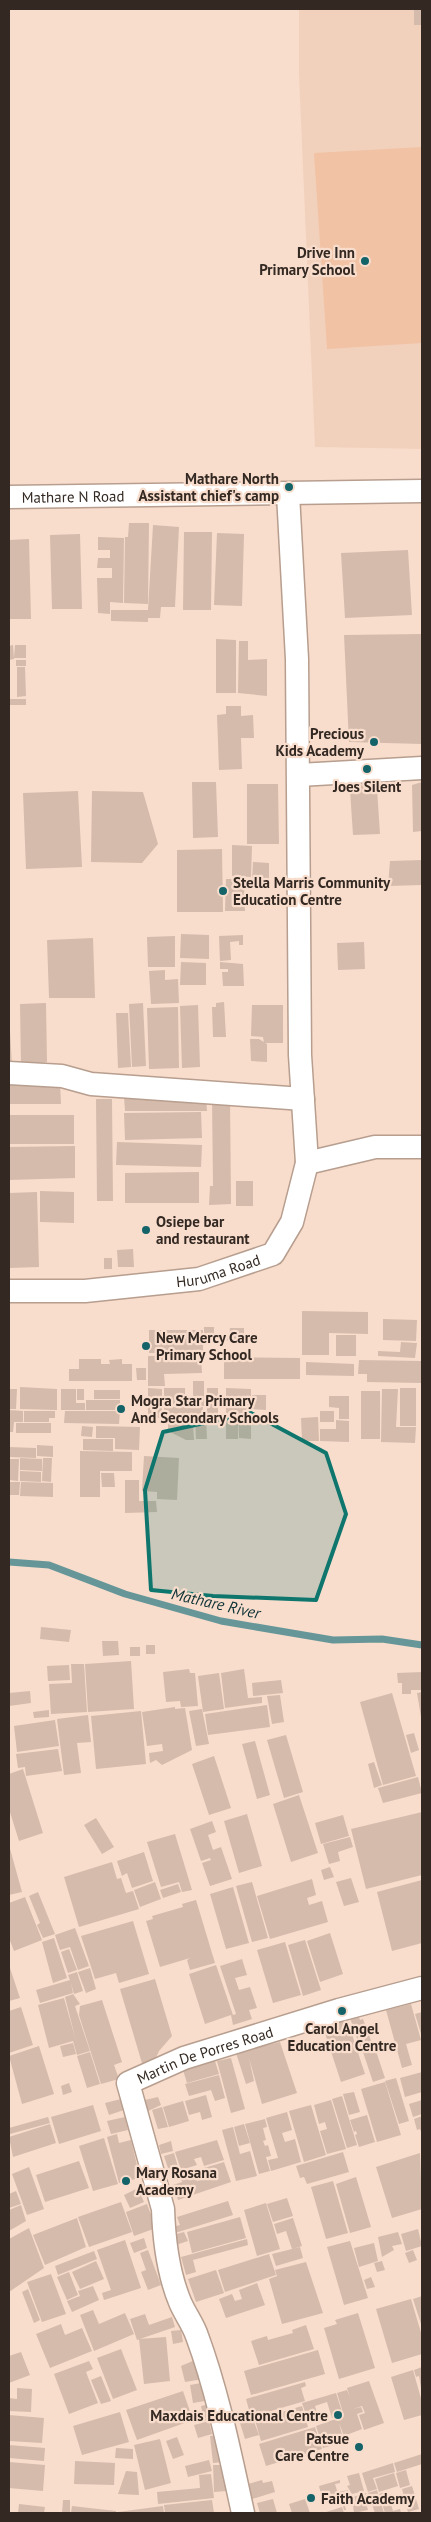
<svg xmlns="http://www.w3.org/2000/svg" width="431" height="2522" font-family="'PT Sans',sans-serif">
  <rect width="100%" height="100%" fill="#f8ddcd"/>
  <path fill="#f2d1bc" d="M299,9h123v440l-107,-2 -16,-373z"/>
  <path fill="#f1c2a4" d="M422,147v196l-95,6 -13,-196z"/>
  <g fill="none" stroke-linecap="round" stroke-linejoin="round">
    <path stroke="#679698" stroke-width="7" d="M9,1562l40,3 76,29 96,27 112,19 49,-1 40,6"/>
  </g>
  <path fill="#d5bbab" d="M414,9h8v16h-8z
    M129,523h20l-1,81 -24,-1 1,-66h3z
    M153,525l26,2 -4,80h-14l-1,11h-12v4l-37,-1v-11h37z
    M184,532h28l-1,78h-28z
    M217,533l27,1 -2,72 -28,-1z
    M80,534l2,75h-30l-2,-74z
    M98,537l26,1 -1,65 -13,-1v12l-12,-1 -1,-35h15v-10h-15l1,-10h12v-8h-12z
    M29,539l2,80h-22v-79z
    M408,550l4,65 -67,3 -4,-65z
    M422,634v110l-73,-2 -5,-107z
    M216,639l20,1v53h-20z
    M239,641h9v19l19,-1v37l-29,-3z
    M13,645l1,14 -5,1v-14z
    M15,645h11v13h-12z
    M16,660h10v6h-10z
    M17,667h8l1,29 -9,1z
    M9,699h17v6h-17z
    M226,706h15v10l12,-1 1,23h-13l1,31 -23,1 -2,-55 9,-1z
    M376,774l4,60 -27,1 -4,-60z
    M192,782h24l2,55 -25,1z
    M422,782v49l-9,1 -1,-47z
    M247,784h31l1,60h-32z
    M78,791l4,76 -56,2 -3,-76z
    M92,791l51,1 15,52 -16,19 -51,-1z
    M232,845l20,1 -1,31 -19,-1z
    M222,849l1,63h-46v-62z
    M422,860v25l-34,1 2,-25z
    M253,862l16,1v19l-17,-1z
    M226,879h18l1,32h-20z
    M181,934l28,1v24l-29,-1z
    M243,935v10h-4v-4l-9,1 1,18 -11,1 -1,-25z
    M175,936v31h-27l-1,-30z
    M93,938l2,60h-46l-2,-58z
    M364,942l1,27 -27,1 -1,-27z
    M181,962l25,1v22h-26z
    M220,962l23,2 1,22h-21l-1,-14h6v-3h-8z
    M165,970v10l13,-1 1,24 -28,1 -2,-33z
    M224,1002l2,35h-13l-1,-30h4v-4z
    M46,1003l1,59 -26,4 -1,-62z
    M143,1003l3,63 -14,1 -3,-63z
    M198,1005l2,62 -18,1 -2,-62z
    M252,1005h31v38h-19l-1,-6 -12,-1z
    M178,1007l1,61 -30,1 -2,-61z
    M116,1013h12l3,54 -13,1z
    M9,1030h1l2,36h-3z
    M250,1039h9l8,5v18l-16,-1z
    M9,1082h51l1,22h-52z
    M124,1097h82l1,14h-82z
    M212,1098h18l1,106 -22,1 1,-19h3z
    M96,1099h16l1,102h-16z
    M201,1112l1,26 -77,2 -1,-27z
    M9,1115h65v29h-65z
    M117,1142l85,3 -1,22 -85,-2z
    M75,1146v32l-66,2v-33z
    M199,1172v31h-74v-30z
    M236,1181h17v25h-17z
    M40,1191l34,1v31l-34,-1z
    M37,1192l2,75 -30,1v-75z
    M133,1249l1,18h-16l-1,-17z
    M104,1258h8v11h-8z
    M302,1311l66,1v22l-39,-1v22h-27z
    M383,1319l34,1 -1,21 -33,-1z
    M204,1327h10v10h15l1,-9h14v12l-40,1z
    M149,1330h54v23h-54z
    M336,1335h20v21h-20z
    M401,1342l16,1 -2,15 -37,-2v-5l22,1z
    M148,1356h53l1,17 -38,1 1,12h-17z
    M224,1357l76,1v21h-76z
    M79,1359h22v5h9l-1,-4 13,-1v5h10v17h-63v-12h10z
    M359,1360l63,1v22l-55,-1v-8h-9z
    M306,1362l48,2v12l-48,-1z
    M136,1368h10v12h-9z
    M193,1381h11v25l-11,-1z
    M20,1387l37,2v21l-37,-1z
    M148,1388l14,1v29l-14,-1z
    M164,1388h21v16h-21z
    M207,1388h11v30h-11z
    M226,1388l25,1v50l-12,-1 -1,-23v24h-12z
    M400,1388h16v38h-16z
    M9,1389h8l-1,20h-7z
    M61,1389h15v14h9v7h-24z
    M77,1389h7v11h-7z
    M382,1389h16l-2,38h20l-1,16 -34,-1z
    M94,1390h26v9h-26z
    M361,1391h19v48h-19z
    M252,1395h14v15l-14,-1z
    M329,1396h20v23h-10v-11l-10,-1z
    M86,1400h34v10h-34z
    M164,1407h39l-1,11 -8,-1v5l-30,1z
    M9,1410l14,1v11h-9l-1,10h-4z
    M24,1411h31v7h-6v4h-25z
    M65,1411h55l-1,13 -55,-1z
    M320,1411h14v11h-14z
    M318,1417l1,24h-17l-1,-23z
    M206,1418l1,21h-11l-1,-20z
    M336,1420l13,1v21l-29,-1v-12h16z
    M16,1423h35v10h-35z
    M193,1423l1,17h-8l-18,-9v-7z
    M82,1426l11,1 -1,10 -11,-1z
    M96,1426l44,1 -1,23 -24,-1v-11h-19z
    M83,1439h30v12l-30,-1z
    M37,1445l16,1v11l-16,-1z
    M9,1447l27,1v10l-27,-1z
    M80,1451l52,1v19h-32v26h-20z
    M144,1456l35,2 -2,42 -20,-1v-7l-15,-1z
    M20,1458l22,1v12l-22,-1z
    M43,1458h9l-1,24 -9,-1z
    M9,1459h10l-1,22 -9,-1z
    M20,1471l21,1v10l-21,-1z
    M101,1473h13l1,14h-13z
    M125,1480h14v21h17l1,11 -32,1z
    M9,1482h11l-1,13h-10z
    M21,1482l32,1v14l-33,-1z
    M41,1627l30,3 -2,12 -29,-3z
    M102,1641h16l1,14 -16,1z
    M146,1645h9v9h-9z
    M130,1647h10v9h-10z
    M131,1661l3,48 -46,3 -3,-48z
    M71,1664h13l3,48 -36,2 -2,-30 23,-1z
    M69,1665l1,15 -22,1 -1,-15z
    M189,1669l1,4h5l3,33 -17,1 -1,-6 -14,1 -3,-30z
    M244,1669l4,29 14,-1v6l-37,5 -4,-35z
    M422,1672v18h-11v4h-9v-11h-4l-1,-10z
    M219,1673l5,36 -21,3 -5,-36z
    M281,1680l2,13 -30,3 -1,-13z
    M30,1691l1,12 -22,3v-13z
    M422,1692v25h-1l-4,-24z
    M392,1693l24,83 -33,9 -23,-83z
    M280,1695l4,27 -12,2 -5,-28z
    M267,1705l3,22 -62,8 -3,-21z
    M175,1707v2l10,-1 7,42 -30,15 -6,-5 -6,3 -1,-10 14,-2 -1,-7 -15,2 -5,-34z
    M202,1709l7,35 -13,2 -7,-35z
    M49,1710v7l-15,1 -1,-6z
    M141,1711l5,53 -50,5 -5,-53z
    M88,1715l3,27 -14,1 4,30 -17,2 -7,-56z
    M55,1720l4,26 -42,6 -3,-26z
    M414,1733l5,17 -8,3 -5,-18z
    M286,1735l17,57 -19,6 -17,-58z
    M255,1741l15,54 -13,4 -15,-55z
    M58,1749l4,22 -36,5 -1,-9 -7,1 -2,-14z
    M214,1756l17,52 -22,7 -17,-51z
    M374,1762l8,23 -8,3 -6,-24z
    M23,1769l20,64 -24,8 -10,-32v-35z
    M418,1777l4,16 -39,10 -5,-15z
    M299,1795l19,58 -27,9 -18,-58z
    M422,1812v63l-56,14 -15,-60z
    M247,1814l15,52 -23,7 -15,-52z
    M343,1815l6,21 -28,8 -6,-21z
    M96,1818l18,29 -12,7 -18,-29z
    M212,1821l4,11 -8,3 5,15 8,-3 11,32 -22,7 -8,-23 9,-3 -1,-2 -9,3 -11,-32z
    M175,1834l17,56 -10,2 -3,-10 -18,5 -14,-45z
    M350,1837l3,10 -15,5 2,9 -11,3 -6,-20z
    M9,1845l13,47 -13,3z
    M144,1852l9,29 -21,7 -5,-15 -5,3 -5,-15z
    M112,1862l5,17 4,-1 5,15 7,-2 6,18 -60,18 -15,-50z
    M330,1867l4,10 -10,3 -3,-10z
    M351,1878l8,24 -15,4 -8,-24z
    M312,1879l4,16 -9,3 2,7 13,-4 6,21 -58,17 -13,-43z
    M422,1880v63l-30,8 -15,-59z
    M155,1882l6,17 -21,8 -6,-17z
    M252,1882l16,56 -16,4 -16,-56z
    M178,1884l3,8 -18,6 -3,-8z
    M233,1887l16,56 -23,6 -16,-55z
    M38,1892l17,42 -12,4 -6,-13 3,-2 -11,-27z
    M25,1897l17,43 -28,11 -5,-13v-35z
    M196,1900l19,63 -25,7 -3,-10 3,-2 -30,9 -14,-46 7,-2 -1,-3 31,-9 -1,-3z
    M133,1921l16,53 -30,9 -3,-10 -21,6 -14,-43z
    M75,1928l14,38 -11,4 -8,-23 -10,3 -5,-15z
    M330,1933l13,41 -23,8 -13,-41z
    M54,1938l13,40 -14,5 -11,-41z
    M305,1940l16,50 -18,6 -15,-51z
    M285,1942l16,53 -28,8 -16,-53z
    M69,1949l8,21 -9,3 -7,-21z
    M242,1959l5,16 -12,3 4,12 11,-3 7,21 -8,2 3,9 -19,6 -2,-10 -26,9 -16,-50 27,-9 17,50 3,-1 -16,-48z
    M9,1965l11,33 -11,3z
    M90,1968l6,21 -10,4 -8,-21z
    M77,1972l6,19 -9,3 -3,-11 2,10 -33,10 -4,-13 34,-10 -2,-5z
    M155,1979l17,57 -13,15 -8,17 -7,2 -24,-81z
    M73,1994l7,10 -5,2 15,45 -13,4 -4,-14 -24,7 -11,-43 26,-7 12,43 -11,-44z
    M102,2000l20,62 -8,3 5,14 -18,5 -22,-69 1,-9z
    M411,2004l10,36 -15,4 6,21 -10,3 -16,-58z
    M21,2007l12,38 -24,8v-42z
    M357,2012l3,8 3,-1 10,27 -12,4 -12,-35z
    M422,2012v25l-7,-23z
    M347,2019l18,55 -24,8 -18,-55z
    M280,2042l17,51 -35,11 -13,-46 5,23 -8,3 -10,-31z
    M73,2043l3,11 -13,3 -3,-11z
    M39,2046l15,48 -32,10 -13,-48z
    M375,2048l10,30 -12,4 -10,-30z
    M90,2052l10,32 -13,4 -10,-32z
    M231,2058l14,51 -14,4 -14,-52z
    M215,2061l4,13 -32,9 -4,-13z
    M422,2072v20l-17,5 -5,-19z
    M219,2075l6,23 -10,3 -4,-11 -22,6 -4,-12z
    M396,2078l13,43 -10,3 -14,-43z
    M385,2082l16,53 -24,7 -16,-53z
    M69,2083l3,9 -9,3 -2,-9z
    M354,2092l6,20 -11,3 -6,-21z
    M206,2095l6,22 -10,3 -2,-8 -11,3 -4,-14z
    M342,2096l15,49 -10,3 -15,-49z
    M158,2097l3,8 -13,6 -3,-11z
    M121,2099l3,11 -15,5 -4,-12z
    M331,2100l15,49 -19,5 -7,-23 7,-2 -2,-7 -6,2 -5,-19z
    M422,2100v14l-9,3 -4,-13z
    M183,2101l6,20 -20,6 -6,-20z
    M93,2105l8,26 -42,13 -8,-27z
    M311,2105l15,50 -22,7 -15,-51z
    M162,2107l6,20 -10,2 -6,-19z
    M287,2112l5,18 -10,3 3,9 10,-3 6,23 -30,9 -3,-11 10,-2 -12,-40z
    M367,2115l8,27 -16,5 -4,-12 2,-1 -1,-3 -2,1 -4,-12z
    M422,2116v18l-2,-5 -3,1 -3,-11z
    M48,2117l2,6 -40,11 -1,-6z
    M125,2117l3,13 -17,4 -4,-13z
    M265,2119l2,8 -4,1 3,12 -3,1 2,5 3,-1 3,11 -5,1 4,14 -11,3 -14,-50z
    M50,2124l6,19 -43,14 -4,-20z
    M244,2124l6,19 -11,3 -5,-19z
    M233,2127l7,27 10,-3 7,25 -21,5 -14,-51z
    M117,2134l2,9 12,-3 9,38 -21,5 -12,-46z
    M104,2138l14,46 -25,7 -14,-45z
    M217,2140l7,20 -20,6 -3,-9 -7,2 3,6 -16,5 -6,-18z
    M171,2141l2,10 -12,3 -2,-9z
    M343,2152l6,20 -42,12 -3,-7 -4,1 -4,-12z
    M174,2153l6,21 -9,3 -7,-21z
    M420,2153l2,56 -30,9 -16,-51z
    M79,2161l10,27 -44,14 -9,-27z
    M224,2162l7,20 -53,18 -5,-15 9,-3 -1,-4 14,-4 2,7 10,-3 -3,-10z
    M29,2167l15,42 -17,6 -15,-41z
    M356,2177l15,50 -21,6 -14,-49z
    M333,2181l15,52 -22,6 -15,-52z
    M138,2188l6,14 -14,6 -6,-13z
    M16,2191l5,13 -12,4v-14z
    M287,2198l6,18 -20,6 -6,-18z
    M228,2201l5,14 -58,18 -2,-6 7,-2 -3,-8z
    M121,2202l11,30 -43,15 -11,-30z
    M266,2203l14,46 -23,7 -13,-46z
    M147,2204l9,24 -22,8 -8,-24z
    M21,2205l5,16 -17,10v-21z
    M240,2217l6,21 -54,15 -5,-21z
    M77,2218l9,29 -41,18 -12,-30z
    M293,2218l9,28 -10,3 -6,-18 -9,3 -3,-10z
    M29,2228l15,40 -35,24v-53z
    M418,2229l4,17 -16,5 -5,-17z
    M184,2232l4,9 -12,4 -3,-10z
    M398,2232l4,12 -10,2 2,4 -12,7 -4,-20z
    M144,2238l3,10 -13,5 -4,-10z
    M247,2239l1,6 -55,15 3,12 -10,3 -5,-18z
    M125,2240l16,48 -37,12 -2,-7 9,-3 -14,-40z
    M350,2241l18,57 -24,7 -17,-58z
    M374,2243l4,18 -19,6 -5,-19z
    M300,2247l3,11 -27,8 -4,-12z
    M148,2250l13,35 -13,5 -7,-18 5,-2 -6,-17z
    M413,2250l4,10 -8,3 -4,-10z
    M94,2251l3,8 -39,16 -3,-9z
    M269,2254l7,21 -51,17 -7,-22z
    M96,2261l8,18 -24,10 -8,-17z
    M382,2261l3,9 -8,2 -3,-9z
    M306,2262l17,51 -41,11 -13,-45 8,-3 -2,-6z
    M216,2270l8,23 -28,9 -8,-23z
    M69,2272l9,23 -11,5 -10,-23z
    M51,2274l15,40 -24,8 -15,-40z
    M371,2277l4,10 -8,2 -3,-9z
    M257,2283l8,22 -39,13 -7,-19 13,-5 3,7 7,-2 -3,-9z
    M93,2286l6,14 -27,12 -5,-11 13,-5 -2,-5z
    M28,2289l12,31 -6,3 -12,-31z
    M422,2296v31l-9,-28z
    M411,2299l11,37v18l-30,9 -16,-54z
    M93,2310l6,14 26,-11 9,21 -40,17 -14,-36z
    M358,2313l17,55 -36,11 -15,-51 13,-4 -2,-4z
    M145,2314l4,11 23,-8 3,10 -38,13 -7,-21z
    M61,2324l4,11 17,-7 10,23 -42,17 -14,-34z
    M306,2325l8,24 -55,16 -8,-24 16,-5 1,4 25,-7 -1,-3z
    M181,2330l2,12 -10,2 -2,-13z
    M166,2337l4,44 -26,3 -5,-45z
    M121,2349l16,41 -24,9 -16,-41z
    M318,2350l7,24 -74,21 -7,-24z
    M21,2352l9,23 -21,8v-27z
    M195,2360l8,19 -18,3 -4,-16z
    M89,2361l4,8 -7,3 12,31 -29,11 -15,-40z
    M422,2367v27l-3,-18 -3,1 -2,-7z
    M413,2370l9,32v13l-18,5 -13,-43z
    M101,2376l10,25 -10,3 -10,-24z
    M369,2381l15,42 -20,7 -5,-15 6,-2 -3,-7 -9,3 8,-2 2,5 -6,2 5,15 -18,7 -5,-13 5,19 -21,6 -7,-22 28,-10 -7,-23 10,-3 3,7 -3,-9z
    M207,2382l4,18 -18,3 -3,-18z
    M305,2382l1,4 -5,2 4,13 -54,16 -5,-18z
    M17,2388l15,1 -1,23 -22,-1v-13l8,1z
    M183,2391l10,29 -56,20 -11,-30z
    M336,2393l7,22 -11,3 -5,-16 -12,4 4,14 -10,3 -7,-20z
    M215,2403l6,30 -8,1 -3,-15 -6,2 -3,-15z
    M302,2406l6,21 -47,14 -6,-21z
    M120,2412l9,30 -47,13 -9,-29z
    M9,2415l35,3 -2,25 -33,-2z
    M253,2419l6,16 -14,4 -5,-16z
    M209,2421l3,13 -14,4 -4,-13z
    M315,2427l7,22 -56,17 -7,-22z
    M221,2435l2,27 -10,1 -3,-27z
    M177,2437l7,18 -11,4 -7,-18z
    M160,2439l11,44 -26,7 -11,-45z
    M9,2445l36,3 -1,13 -35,-3z
    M116,2448l17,1v10l-18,-1z
    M422,2454v10l-25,8 -3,-9z
    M209,2460l3,11 -24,6 -3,-11z
    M75,2461l40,2 -1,22 -40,-1z
    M9,2462l36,3 -2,26 -34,-3z
    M393,2463l2,9 -22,6 4,11 -9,3 -6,-19z
    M213,2465h12l2,26 -13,1z
    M406,2470l4,15 -10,3 -4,-15z
    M126,2471l11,1 2,23 -21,-1z
    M359,2473l5,18 -12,3 -5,-8 3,-1 -3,-9z
    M394,2473l4,13 -19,6 -4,-13z
    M211,2474l3,24 -56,6 -1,-12 43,-4 -1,-13z
    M262,2480l1,3 9,-2 3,11 -23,7 -4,-15z
    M340,2480v3l-5,1 3,10 -16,4 -3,-12z
    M412,2486l7,23 -11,3 -6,-23z
    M348,2490l2,7 -7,2 3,11h-2l-5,-18z
    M377,2490l7,23h-9l-7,-20z
    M387,2491l6,20 7,-2 1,4h-16l-6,-19z
    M367,2493l-3,3 4,14 -14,3 -2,-16z
    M273,2499l4,14h-17l-3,-10z
    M305,2499l5,14h-18l-3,-9z
    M63,2500h7v13h-8z
    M212,2500l2,13h-49l-1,-8z
    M19,2504l26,3 -1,6h-26z
    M72,2506l44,5v2h-45z
    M163,2506l1,7h-46v-1z
    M342,2507l2,6h-18v-1z"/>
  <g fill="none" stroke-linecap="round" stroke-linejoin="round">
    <defs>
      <g id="minor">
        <path id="s1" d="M9,497l413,-6"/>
        <path d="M299,775l123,-7"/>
        <path d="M9,1073l53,3 29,8 212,15"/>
        <path d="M307,1163l68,-16h47"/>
        <path id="s2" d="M9,1291h76l114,-12 74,-25 19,-32 15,-59 -7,-108 -3,-396 -9,-165"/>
        <path id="s3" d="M243,2513c-13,-59 -25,-120 -46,-177 -4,-12 -12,-22 -17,-34 -12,-29 -16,-62 -17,-93l-35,-126 56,-25 155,-48 83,-22"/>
      </g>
    </defs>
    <use href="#minor" stroke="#b79e8e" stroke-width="25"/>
    <use href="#minor" stroke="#fff" stroke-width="22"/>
  </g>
  <path fill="#0f766e" fill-opacity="0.2" stroke="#0f766e" stroke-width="4" stroke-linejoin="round" d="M251,1413l75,40 20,61 -30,86 -103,-4 -62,-6 -6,-100 18,-58z"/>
  <g fill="#146369" stroke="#f8ddcd" stroke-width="2">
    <circle cx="365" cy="261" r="5"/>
    <circle cx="289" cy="487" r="5"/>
    <circle cx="374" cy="742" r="5"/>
    <circle cx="367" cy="769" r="5"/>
    <circle cx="223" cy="891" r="5"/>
    <circle cx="146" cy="1230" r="5"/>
    <circle cx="146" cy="1346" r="5"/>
    <circle cx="121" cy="1409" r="5"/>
    <circle cx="342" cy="2011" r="5"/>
    <circle cx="126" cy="2181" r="5"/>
    <circle cx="338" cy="2415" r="5"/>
    <circle cx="359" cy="2447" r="5"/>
    <circle cx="311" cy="2498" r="5"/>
  </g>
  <g text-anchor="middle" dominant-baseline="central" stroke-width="4.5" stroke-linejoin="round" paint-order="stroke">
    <g font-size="15" font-weight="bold" fill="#332922" stroke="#f8ddcd" text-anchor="start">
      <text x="355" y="252" text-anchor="end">Drive Inn<tspan x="355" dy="17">Primary School</tspan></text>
      <text x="279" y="478" text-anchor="end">Mathare North<tspan x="279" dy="17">Assistant chief's camp</tspan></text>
      <text x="364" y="733" text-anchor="end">Precious<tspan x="364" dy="17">Kids Academy</tspan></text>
      <text x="367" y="786" text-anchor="middle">Joes Silent</text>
      <text x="233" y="882">Stella Marris Community<tspan x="233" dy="17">Education Centre</tspan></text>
      <text x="156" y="1221">Osiepe bar<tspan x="156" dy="17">and restaurant</tspan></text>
      <text x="156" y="1337">New Mercy Care<tspan x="156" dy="17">Primary School</tspan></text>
      <text x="131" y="1400">Mogra Star Primary<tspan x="131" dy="17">And Secondary Schools</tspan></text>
      <text x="342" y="2028" text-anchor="middle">Carol Angel<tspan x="342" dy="17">Education Centre</tspan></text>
      <text x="136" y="2172">Mary Rosana<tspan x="136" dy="17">Academy</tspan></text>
      <text x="328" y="2415" text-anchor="end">Maxdais Educational Centre</text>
      <text x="349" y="2438" text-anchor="end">Patsue<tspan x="349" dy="17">Care Centre</tspan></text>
      <text x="321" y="2498">Faith Academy</text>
    </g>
    <g font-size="15" fill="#332922" stroke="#f8ddcd">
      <text stroke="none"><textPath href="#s1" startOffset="64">Mathare N Road</textPath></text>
      <text stroke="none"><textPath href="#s2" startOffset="211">Huruma Road</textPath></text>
      <text stroke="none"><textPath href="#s3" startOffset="529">Martin De Porres Road</textPath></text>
    </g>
    <g font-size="16" font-style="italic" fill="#0e3235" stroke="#f8ddcd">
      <text transform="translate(216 1603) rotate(13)">Mathare River</text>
    </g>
  </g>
  <rect width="431" height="2522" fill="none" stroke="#332922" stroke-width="20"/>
</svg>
